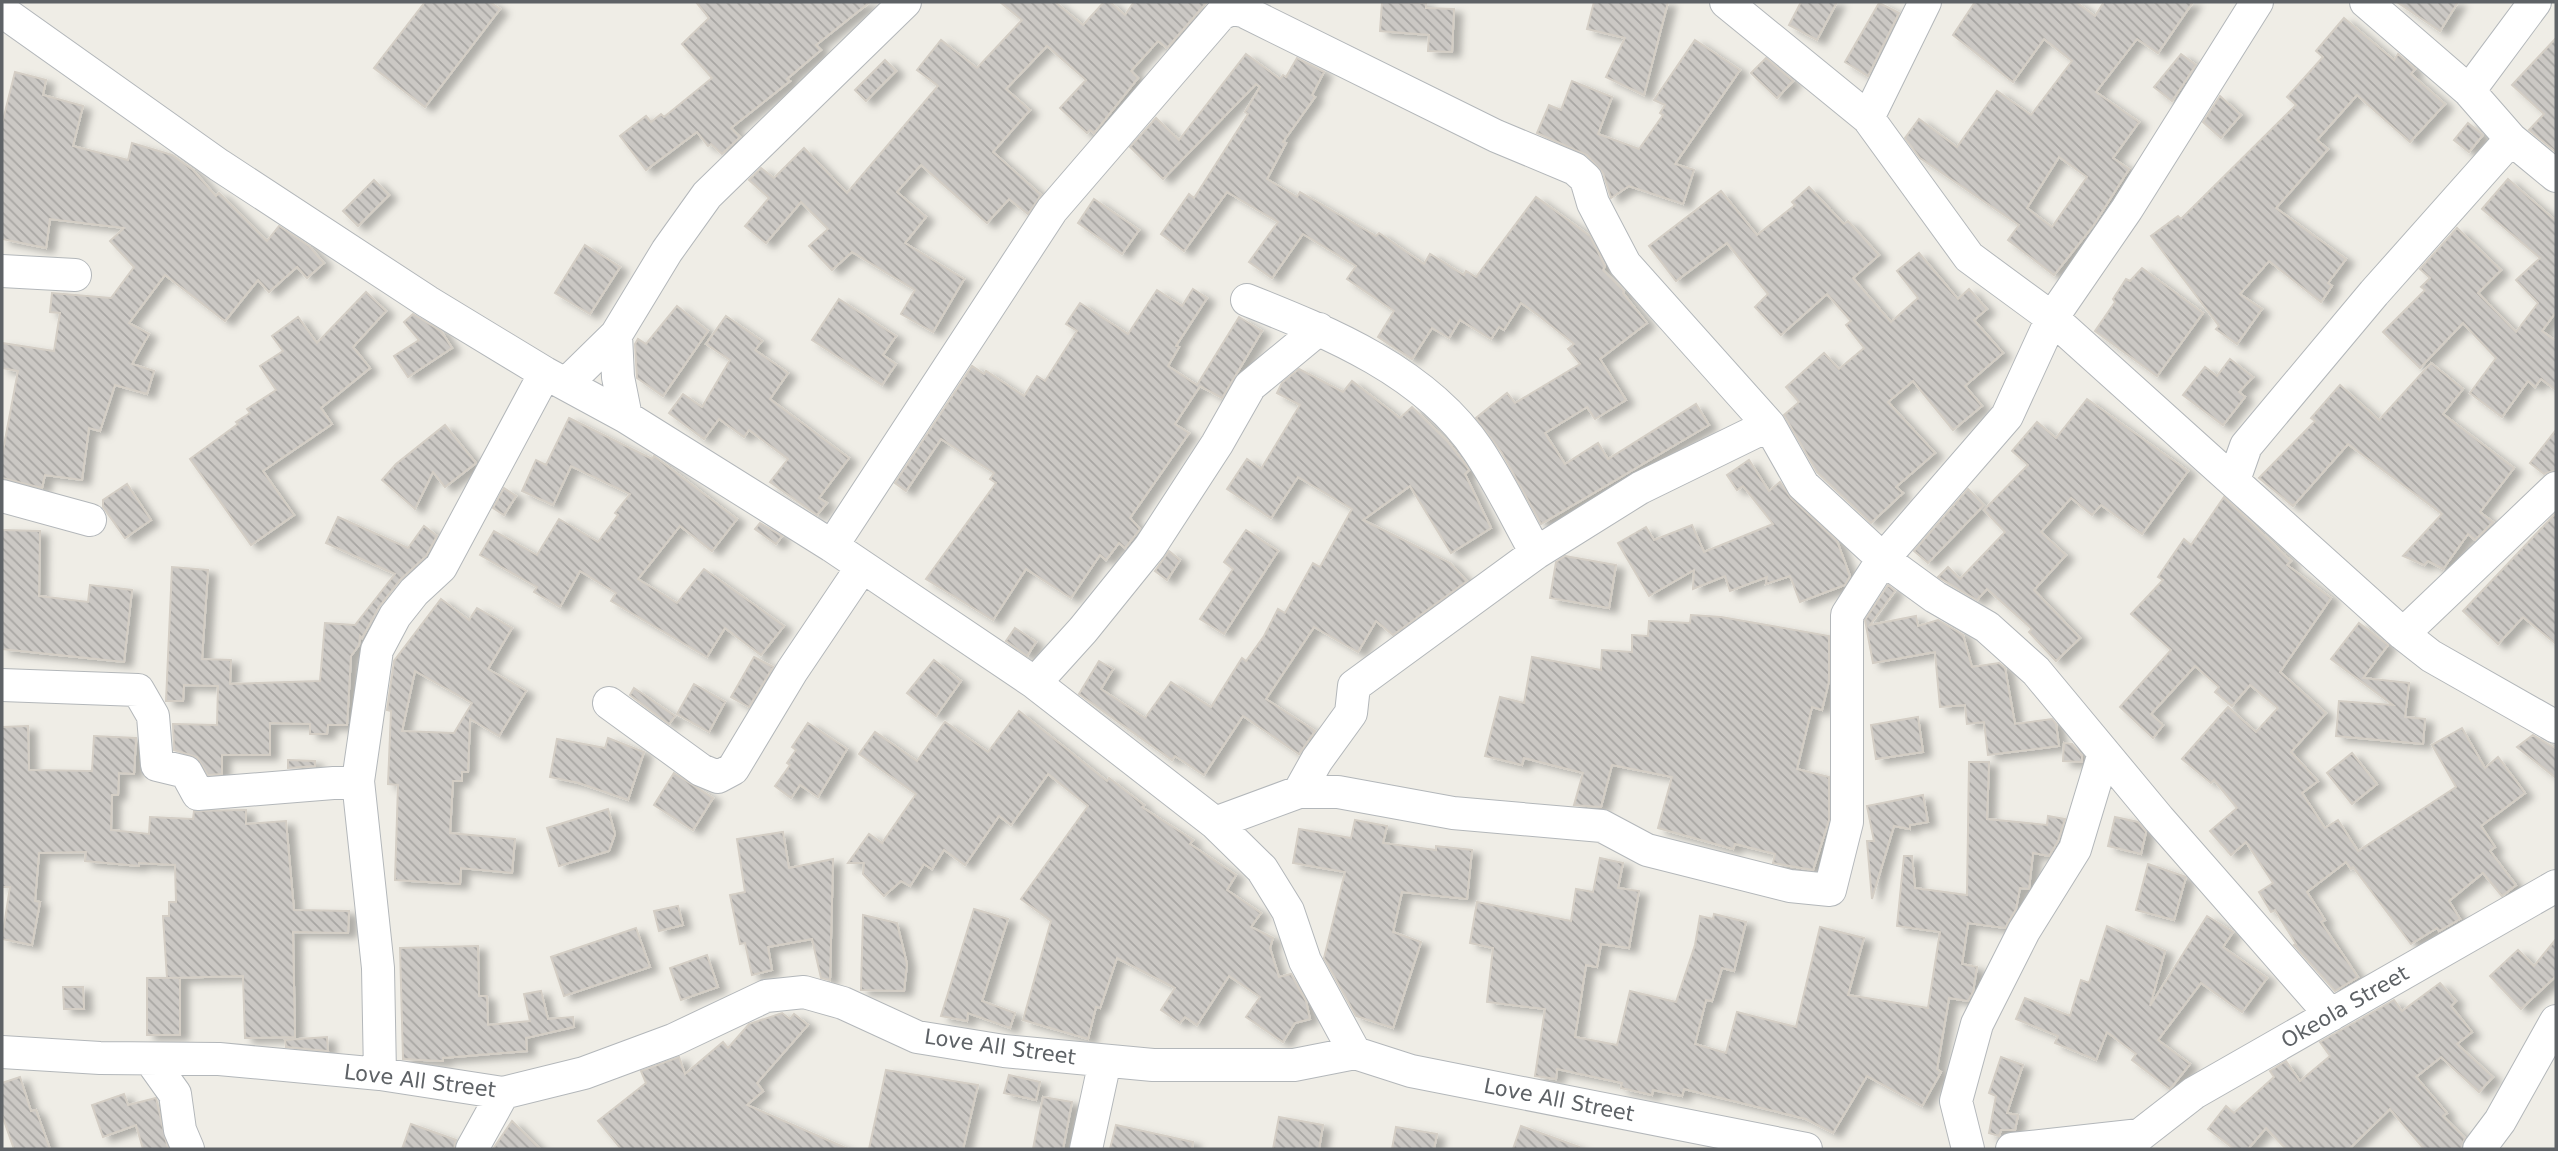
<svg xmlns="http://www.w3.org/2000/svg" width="2558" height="1151" font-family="'DejaVu Sans',sans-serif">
  <defs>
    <pattern id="building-back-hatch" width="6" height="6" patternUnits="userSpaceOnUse" patternTransform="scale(1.75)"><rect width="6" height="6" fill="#cbc8c4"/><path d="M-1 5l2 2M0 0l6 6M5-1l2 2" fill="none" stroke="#a8a6a3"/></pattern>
    <filter id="shadow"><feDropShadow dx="8" dy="4.5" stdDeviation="3.5" flood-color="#0004"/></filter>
  </defs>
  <rect width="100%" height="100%" fill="#efede6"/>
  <path fill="url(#building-back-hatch)" stroke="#d4cec5" stroke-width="2" fill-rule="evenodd" filter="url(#shadow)" d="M425,2h65l10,7 -75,98 -51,-39z
    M696,2h174l-54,43 5,5 -34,29 3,2 -59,47 9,9 -18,17 -11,-10 -3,2 -11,-14 -51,38 -26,-34 26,-20 5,6 10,-8 3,3 48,-39 -30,-34 27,-26z
    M1000,2h55l28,23 21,-23h6l15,13 9,-13h73l-40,46 -9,-7 -27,30 7,7 -44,55 -4,-3 -3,3 -27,-25 26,-28 -39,-34 -41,43 24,21 -37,42 48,43 -13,19 -19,-15 -22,24 -66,-58 -24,27 29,25 -21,26 59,36 -31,53 -32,-18 14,-24 -63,-38 -20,18 -23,-24 19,-17 -27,-27 -35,41 -21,-17 24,-28 -20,-18 12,-12 13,10 30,-30 43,45 91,-107 -21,-16 24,-30 36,28 45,-48z
    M1382,2l44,1v5l28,1 -2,43 -24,-1 1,-16 -49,-4z
    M1594,2h74l-24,93 -38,-18 19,-39 -38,-9z
    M1801,2h36l-20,38 -28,-15z
    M1975,2h101l19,14 9,-14h89l-35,51 -21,-14 -41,53 43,30 -26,36 16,11 -36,57 -39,49 -46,-35 11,-15 -99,-67 -15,-20 14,-19 38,28 40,-56 34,24 41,-54 -28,-22 -31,43 -60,-47zM2059,157l28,20 -35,50 -25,-19z
    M2397,2h61l-18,29z
    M1879,3l20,10 -31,63 -23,-14z
    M2344,18l50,42 4,-6 17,15 -4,5 34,30 -35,38 -53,-47 -40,45 11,9 -52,59 70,51 -18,24 4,3 -11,16 -52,-41 -29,33 22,15 -25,35 -21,-15 3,-3 -68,-90 27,-20 3,3 115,-114 -9,-8 36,-40 -7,-6z
    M2556,38v114l-27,-22 15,-16 -32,-29z
    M1695,40l45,30 -65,94 19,6 -11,34 -54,-18 -18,12 -8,-25 -16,-18 -50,-22 12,-28 12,5 11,-29 40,16 -14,37 41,15 24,-34 -3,-2 5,-8 -11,-5z
    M1246,54l34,25 3,-4 3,2 11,-19 27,14 -12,23 3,2 -32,45 3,1 -19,36 30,18 3,-5 76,44 3,-3 45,31 6,-10 34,21 2,-4 10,6 60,-80 54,39 15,30 -2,4 21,21 -1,2 24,30 -47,36 26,41 -31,19 -8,-12 -42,26 20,31 33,-21 10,16 88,-55 13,21 -168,99 -39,-71 -26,-35 31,-25 8,10 65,-39 -12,-15 6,-5 -36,-29 -17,-12 -17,27 -5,-3 -8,12 -31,-19 -11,18 -17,-10 -20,31 -34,-22 16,-26 -47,-32 9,-13 -53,-32 -31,44 -23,-16 29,-40 -51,-30 -43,59 -23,-17 28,-40 5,4 54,-84 -3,-2 15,-25 -4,-3 -93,95 -33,-32 26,-29 23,22z
    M2181,54l15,11 -24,36 -18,-14z
    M1766,58l27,23 -16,17 -26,-25z
    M885,60l11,11 -30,30 -11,-11z
    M15,72l31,8 -3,15 40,11 -10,40 55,14 4,-17 40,12 21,15 23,26 3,-3 48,48 12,-15 30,20 15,17 -17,15 -10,-11 -28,25 -11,-12 -33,41 -60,-46 -36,48 20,11 -17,30 22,7 -7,23 -32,-9 -15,46 -11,-3 -7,52 -37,-5 -3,13 -40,-10v-22l16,-85 -16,-3v-25l52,8 6,-38 -10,-1 2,-19 59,5 23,-31 -24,-26 14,-13 -74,-9 -4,29 -44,-9v-115z
    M2220,96l21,19 -20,23 -18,-16z
    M2468,123l15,12 -14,17 -15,-12z
    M2508,179l48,42v91l-14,19 14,10v49l-15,-11 -6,8 -7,-6 -26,36 -32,-24 26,-35 -33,-35 -43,45 -37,-36 42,-42 -4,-3 9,-9 -10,-9 37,-41 44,42 -23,23 38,39 22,-29 -22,-23 24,-22 -58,-49z
    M374,180l15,15 -31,31 -15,-15z
    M1809,187l35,37 4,-3 31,34 -26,23 38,44 27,-24 -21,-27 22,-18 39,46 11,-10 18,20 -13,11 29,33 -38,33 17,20 -29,24 -40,-49 -25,21 47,51 -39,34 7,6 -32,30 -54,-51 -33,-57 15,-13 -13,-15 38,-34 15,16 25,-21 -18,-23 5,-4 -24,-27 -46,41 -26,-28 13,-13 -41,-51 -51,38 -27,-35 72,-55 36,44 38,-30 -3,-3z
    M1094,199l45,31 -17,24 -44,-31z
    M585,245l35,22 -30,47 -35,-21z
    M2142,268l61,45 -46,63 -62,-45 20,-29 -2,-3 13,-20 4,2z
    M1193,289l14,9 -31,48 3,1 -11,19 29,19 42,-68 23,14 -40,67 -22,-12 -25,38 14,9 -59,85 10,11 -15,19 -6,-5 -13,17 -6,-5 -29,43 -45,-29 -33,51 -67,-41 70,-96 -6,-4 4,-6 -53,-34 -35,52 -11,-8 77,-117 12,8 2,-3 38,25 13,-20 8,5 32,-50 -11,-7 14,-21 48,31 29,-44 25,16z
    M366,292l20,19 -33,36 17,21 -49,40 11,16 -69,47 31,44 -43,30 -61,-86 48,-35 -2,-2 14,-9 -3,-4 29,-19 -16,-24 23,-15 -11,-15 26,-19 19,26z
    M839,299l57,37 -13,19 13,9 -14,21 -70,-45z
    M677,306l31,25 -45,65 -26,-18 -2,-34 3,-5 8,5z
    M413,314l28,17 11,17 -44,29 -14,-21 25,-16 -15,-18z
    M726,316l36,25 -7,9 33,23 -18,26 79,59 -30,40 8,5 -10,12 -47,-33 18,-23 -39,-29 -5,7 -25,-18 -15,20 -35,-26 14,-19 19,13 28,-47 -24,-16z
    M2230,359l23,18 -14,15 6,5 -22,28 -40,-30 22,-28 12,9z
    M2431,363l32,26 -20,25 71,54 -34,44 13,10 -18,18 -7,-6 -25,35 -15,-8 -4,4 -21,-9 39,-42 -94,-70 -55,62 -34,-28 56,-57 -4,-3 29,-33 39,35z
    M1299,369l44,23 9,-11 48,37 12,-11 35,34 16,20 6,9 -4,4 26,54 -40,25 -41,-67 -47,34 87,43 17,18 -74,54 -17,-14 -18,31 -44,-25 -48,72 49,32 -16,23 -56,-38 -39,59 -29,-19 -3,4 -93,-66 20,-33 14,8 -12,20 44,29 26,-36 40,25 31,-49 4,3 18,-25 14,-27 7,4 28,-50 7,4 32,-58 -54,-32 -27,41 -44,-29 20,-30 14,10 39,-64 -23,-12 5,-10z
    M2087,399l101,72 -46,63 -41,-29 -9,10 -21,-17 -30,34 25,23 -32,35 46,48 -24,23 -27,-29 3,-3 -45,-40 -10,11 -39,-23 10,-10 12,12 45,-47 -21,-22 44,-45 -16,-14 25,-29 19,16z
    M569,418l83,41 2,-3 83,63 -25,32 -32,-25 -42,53 39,24 27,-34 80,57 -23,29 -36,-27 -18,29 -96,-56 5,-8 -36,-22 -20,36 -26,-15 3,-5 -57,-32 14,-24 43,24 22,-36 39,23 20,-27 -3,-2 15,-19 -59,-28 -18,39 -31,-14 14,-31 10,5z
    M445,425l31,38 -31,24 -12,-15 -18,37 -33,-29 14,-16z
    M2556,430v40l-12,4 -14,-11z
    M1749,460l20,31 11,-9 11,16 46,43 13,35 -5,9 -45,17 -10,-26 -24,8 1,-7 -37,14 -5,-15 -32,13 1,-19 -45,26 -31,-53 28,-16 8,13 38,-15 12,27 69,-28 -30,-38 -6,4 -10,-15z
    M127,484l24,36 -26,18 -22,-31v-7z
    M504,488l12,8 -12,19 -11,-7z
    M1968,489l16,16 -56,58 -14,-12z
    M2224,497l67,64 -4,4 44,33 -51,74 46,41 -35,39 27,29 -16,12 23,35 13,-8 20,31 98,-64 -24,-42 30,-17 23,40 13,-11 27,36 -44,33 14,21 -5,4 26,34 -14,11 -19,-23 -34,28 11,18 -21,12 -2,-3 -26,16 -58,-77 -2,2 -5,-7 -39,30 18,28 -4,2 37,55 -23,14 -41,-46 2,-1 -21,-34 -4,2 -12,-20 14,-9 -27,-41 -15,13 -21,-24 27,-23 -23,-28 -3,3 -29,-24 46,-52 28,25 22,-24 -28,-23 -18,21 -17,-14 4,-5 -24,-21 -44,48 12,11 -10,13 -33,-31 51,-57 -40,-36 32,-34 -5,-3 26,-38 7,6z
    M2556,513v131l-33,-27 -25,27 -35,-33z
    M338,517l70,31 16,-22 13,10 -11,20 -26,24 -21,27 -17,31 -2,-2 -1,9 -8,11 -4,69h-19l-1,9h-17v-10l-40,-1v32h-48v19l-14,1 -11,-18 -23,-7 -1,-26 44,1 1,-39 -34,-1 -1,16h-17l6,-134 36,3 -6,89 29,1 -1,24 90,-3 5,-58 30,2 40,-51 -69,-31z
    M760,523l22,13 -6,8 -21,-15z
    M2,530l38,1 -1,65 49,6 2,-17 42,5 -8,72 -122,-13z
    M1246,530l32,21 -54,83 -24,-15 33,-50 -9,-7z
    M1169,551l11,9 -13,20 -12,-9z
    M1565,556l51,9 -7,43 -59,-10 6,-36z
    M1888,585l7,6 -25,34 46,-9 2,10 20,-6 25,15 9,32 27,-4 6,5 10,56 37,-5 4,5 3,22 -71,9 -4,-33 -17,2 -2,-19 -25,2 -5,-55 -62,11 -8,-43z
    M441,599l28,21 8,-12 35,20 -24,41 38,22 -27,45 -29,-17 -2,53h-6v9h-9l-3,52 65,6 -3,34 -51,-5 -1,16 -65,-4 3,-95 -10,-1 3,-73 -4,-1 7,-49zM415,671l57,32 -18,30 -52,-2z
    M1691,615l30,2 108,19v45l-7,29 -10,-3 -15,62 32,8v43l-16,50 -40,-7 2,-9 -40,-10 -2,5 -75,-21 14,-51 -60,-12 -11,42 -27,-2 9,-32 -59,-15 -2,7 -37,-9 15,-59 24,6 8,-46 69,13 1,-20 30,2v-17l16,1 1,-15 41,2z
    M2359,623l29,22 -25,33 46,5 -4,34 20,2 -2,25 -87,-8 3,-35 54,4 -62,-46z
    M1015,628l21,14 -9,14 -21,-15z
    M754,657l19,10 -24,40 -18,-10z
    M934,660l27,21 -25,35 -29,-23z
    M694,684l31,18 -16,30 -32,-18z
    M634,688l41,28 -6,8 -39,-29z
    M1019,711l88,70 2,-3 35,27 -2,2 51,33 -3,4 46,31 -9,15 34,23 -10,14 22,11 -3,10 9,29 12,-3 15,27 4,18 -15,4 -12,19 -37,-25 14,-20 -31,-21 -32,49 -12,-8 -5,6 -19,-13 14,-22 -58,-30 -17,50 -4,-1 -8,32 -65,-19 28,-99 -30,-22 67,-93 -40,-32 -37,51 -12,-9 -34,49 -21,-15 -12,19 -8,-5 -14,22 -9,-5 -17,15 -21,-22 1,-11h-16l21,-29 13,9 34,-49 -57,-40 16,-22 42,29 28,-39 43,30z
    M1918,717l5,35 -47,7 -5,-34z
    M808,723l39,26 -29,48 -18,-12 -9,13 -16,-12 15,-21 -3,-2 9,-13 -4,-3z
    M28,726l1,44 63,1 2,-35 42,2 -2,36 -15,-1 -1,22h-6l-1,35 38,4 1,-17 43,2 1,-8 52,-1v14l40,-3 8,89 55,1 -1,22 -55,-1 2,105 -50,1 -2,-62 -76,2 -4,-62h6v-14h7l-1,-37 -36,-2v3l-54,-5 1,-9 -47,1 -4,48 5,1 -8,43 -30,-6 8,-52h-8v-160z
    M2533,735l23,14v29l-39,-31z
    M608,738l36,14 -16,48 -49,-17 -29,-6 7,-38 48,9z
    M2064,743l8,1 10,12v6l-19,-1z
    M2352,753l25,31 -25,20 -25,-31z
    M288,760l27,1v5l-27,2z
    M1969,762h20l-2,57 60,6 1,-9 17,3 -7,22 -9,15 -16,-3 -4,36 -9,-1 -4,21 -11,19 -37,-5 -6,41 15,3 -4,25 -5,9 -19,-3 -12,71 4,3 -19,34 -55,-30 -34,57 -27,-14 -122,-30 -2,7 -29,-6 -1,5 -31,-7 1,-5 -65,-14 -1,10 -21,-3 10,-67 -58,-7 6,-54 -23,-5 7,-41 94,19 5,-32 17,3 7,-34 23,5 -5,25 21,3 -10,57 -28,-4 -4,23 -11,-2 -11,72 42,8 13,-54 46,11 19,-57 5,-29 13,3 1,-5 32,8 -12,49 -12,-3 -10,33 -6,-1 -11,44 31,9 11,-41 59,15 24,-100 44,11 -16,57 80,13 12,-76 -43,-6 7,-70h8l3,32 52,7z
    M674,773l39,25 -20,32 -39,-25z
    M1923,795l5,27 -18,3v4l-16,-3 -22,73 -5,-58h7l-7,-35z
    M608,809l7,25 -6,17 -50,15 -12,-38z
    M2115,817l23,5 8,10 -5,22 -33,-8z
    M1355,820l32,6 -4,17 53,7v-4l36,4 -5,49 -65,-7 -9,40 28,10 -28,86 -37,-12 -32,-58 21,-86 -52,-9 6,-34 52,9z
    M783,832l6,36 44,-9 -3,121 -9,-2 -9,-39 -44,8 4,23 -20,5 -7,-32 -5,1 -10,-49 15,-3 -8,-53z
    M2148,864l38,13 -12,43 -38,-10z
    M678,906l5,19 -24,6 -5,-20z
    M974,909l34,10 -26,82 33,12 -5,15 -42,-15 -1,8 -26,-5z
    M863,915l34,8 10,41 -3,27 -43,-1z
    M2207,916l26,16 -10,15 44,31 -25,34 -41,-29 -43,57 32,24 -20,25 -38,-29 4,-6 -29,-22 -11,28 -41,-17 3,-7 -42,-17 9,-21 45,18 11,-36 8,3 18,-57 58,25 -15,55z
    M636,928l14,39 -86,29 -13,-39z
    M2556,939v37l-35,33 -31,-33 28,-26 16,16z
    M478,946l1,50h8l1,29 42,-4 -6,-27 17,-3 7,28 25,-2 1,10 -48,11 1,13 -84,7v3l-40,-2 -3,-111z
    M707,955l11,32 -37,13 -11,-32z
    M147,978h33v57h-33z
    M2440,983l16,18 -5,5 21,26 -15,12 36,33 -14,15 -38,-35 -25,20 31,36 -4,3 22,22 -4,11h-37l-34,-40 -41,40h-63l-20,-21 -18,21h-14l-26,-20 18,-23 8,7 40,-36 -4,-6 16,-10 14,20 30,-25 -10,-14 74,-42 8,11z
    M63,987h20l1,22h-20z
    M782,1013l8,6 4,-5 14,11 -51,58 6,8 -16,14 101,44h-227l-23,-28 48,-38 -5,-12 38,-14 6,17 38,-32 5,6 21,-24z
    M327,1037l1,14 -42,-4 -1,-7z
    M2001,1057l22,8 -16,48 11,2 -3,15h-14l-2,6 -10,-3 7,-37 -7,-3z
    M886,1070l92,15 -15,64h-94z
    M1009,1075l31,7 -4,18 -32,-7z
    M20,1077l11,34 5,-1 14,39h-36l-12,-34v-32z
    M124,1094l4,11 28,-7 12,51h-25l-7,-24 -33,12 -11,-32z
    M1043,1097l29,5 -9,47h-30z
    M1279,1117l44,8 -4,24h-46z
    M512,1121l28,28h-47z
    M411,1124l45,16 -2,9h-52z
    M1116,1125l77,17 -1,7h-82z
    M1521,1126l58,21v2h-66z
    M1396,1127l41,7 -3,15h-42z"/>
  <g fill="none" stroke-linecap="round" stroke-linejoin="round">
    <defs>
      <path id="minor" d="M1726,2l142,116 101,139 83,61 351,316 28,22 125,71
        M2257,2l-130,207 -75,109 -45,98 -124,143 52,38 52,30 49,44 123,148 172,196
        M2366,2l103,89 42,48 45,37
        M2,11l217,154 209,137 117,71 81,44 206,129 203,137 180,140 47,46 26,42 17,50 50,92
        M2469,91l66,-89
        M1868,118l57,-116
        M2,271l73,4
        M1247,300c83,33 179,72 231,150 22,33 39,69 58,103l104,-65 129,-63
        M616,335l2,42 8,40
        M567,383l49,-48 51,-84 40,-56 198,-193
        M2234,480l12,-34 128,-153 137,-154
        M2,496l88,24
        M832,546l220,-336 169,-196 11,-5 11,2 253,125 79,33 11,10 7,24 32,61 144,161 34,60 80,74 -36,56v207l-17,68 -40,-4 -143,-36 -45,-24 -149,-13 -115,-21h-39l-84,31
        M2403,634l153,-146
        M1035,683l48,-53 67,-83 67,-103 33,-58 69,-57
        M2,685l136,5 15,26 4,49 29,7 12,22 160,-13
        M609,703l92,67 17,7 15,-8 59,-98 70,-104
        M1299,792l18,-32 34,-47 3,-27 182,-133
        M2,1052l98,6 119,1 161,15 123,19 81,-20 89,-33 93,-44 38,-4 39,11 74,34 87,14 149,14h141l61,-12 56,18 395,78
        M150,1059l25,35 5,36 8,19
        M380,1074l-2,-106 -20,-187 19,-131 18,-34 19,-24 27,-25 104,-194
        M472,1149l31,-56
        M1086,1149l19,-88
        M1968,1149l-12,-48 21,-77 47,-93 51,-82 29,-96
        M2012,1149l128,-14
        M2128,1149l12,-14 54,-42 362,-207
        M2479,1149l21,-28 56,-100"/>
    </defs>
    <use href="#minor" stroke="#b3b7ba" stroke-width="34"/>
    <use href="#minor" stroke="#fff" stroke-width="32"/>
  </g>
  <g text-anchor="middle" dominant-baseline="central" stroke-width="5" stroke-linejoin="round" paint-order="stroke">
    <g font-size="21" fill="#5e6266" stroke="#fff">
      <text transform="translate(2345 1007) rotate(-30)">Okeola Street</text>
      <text transform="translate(1000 1047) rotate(8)">Love All Street</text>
      <text transform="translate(420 1081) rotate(7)">Love All Street</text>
      <text transform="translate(1559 1100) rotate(11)">Love All Street</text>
    </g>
  </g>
  <rect width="2558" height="1151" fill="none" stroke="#5e6266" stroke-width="7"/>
</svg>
